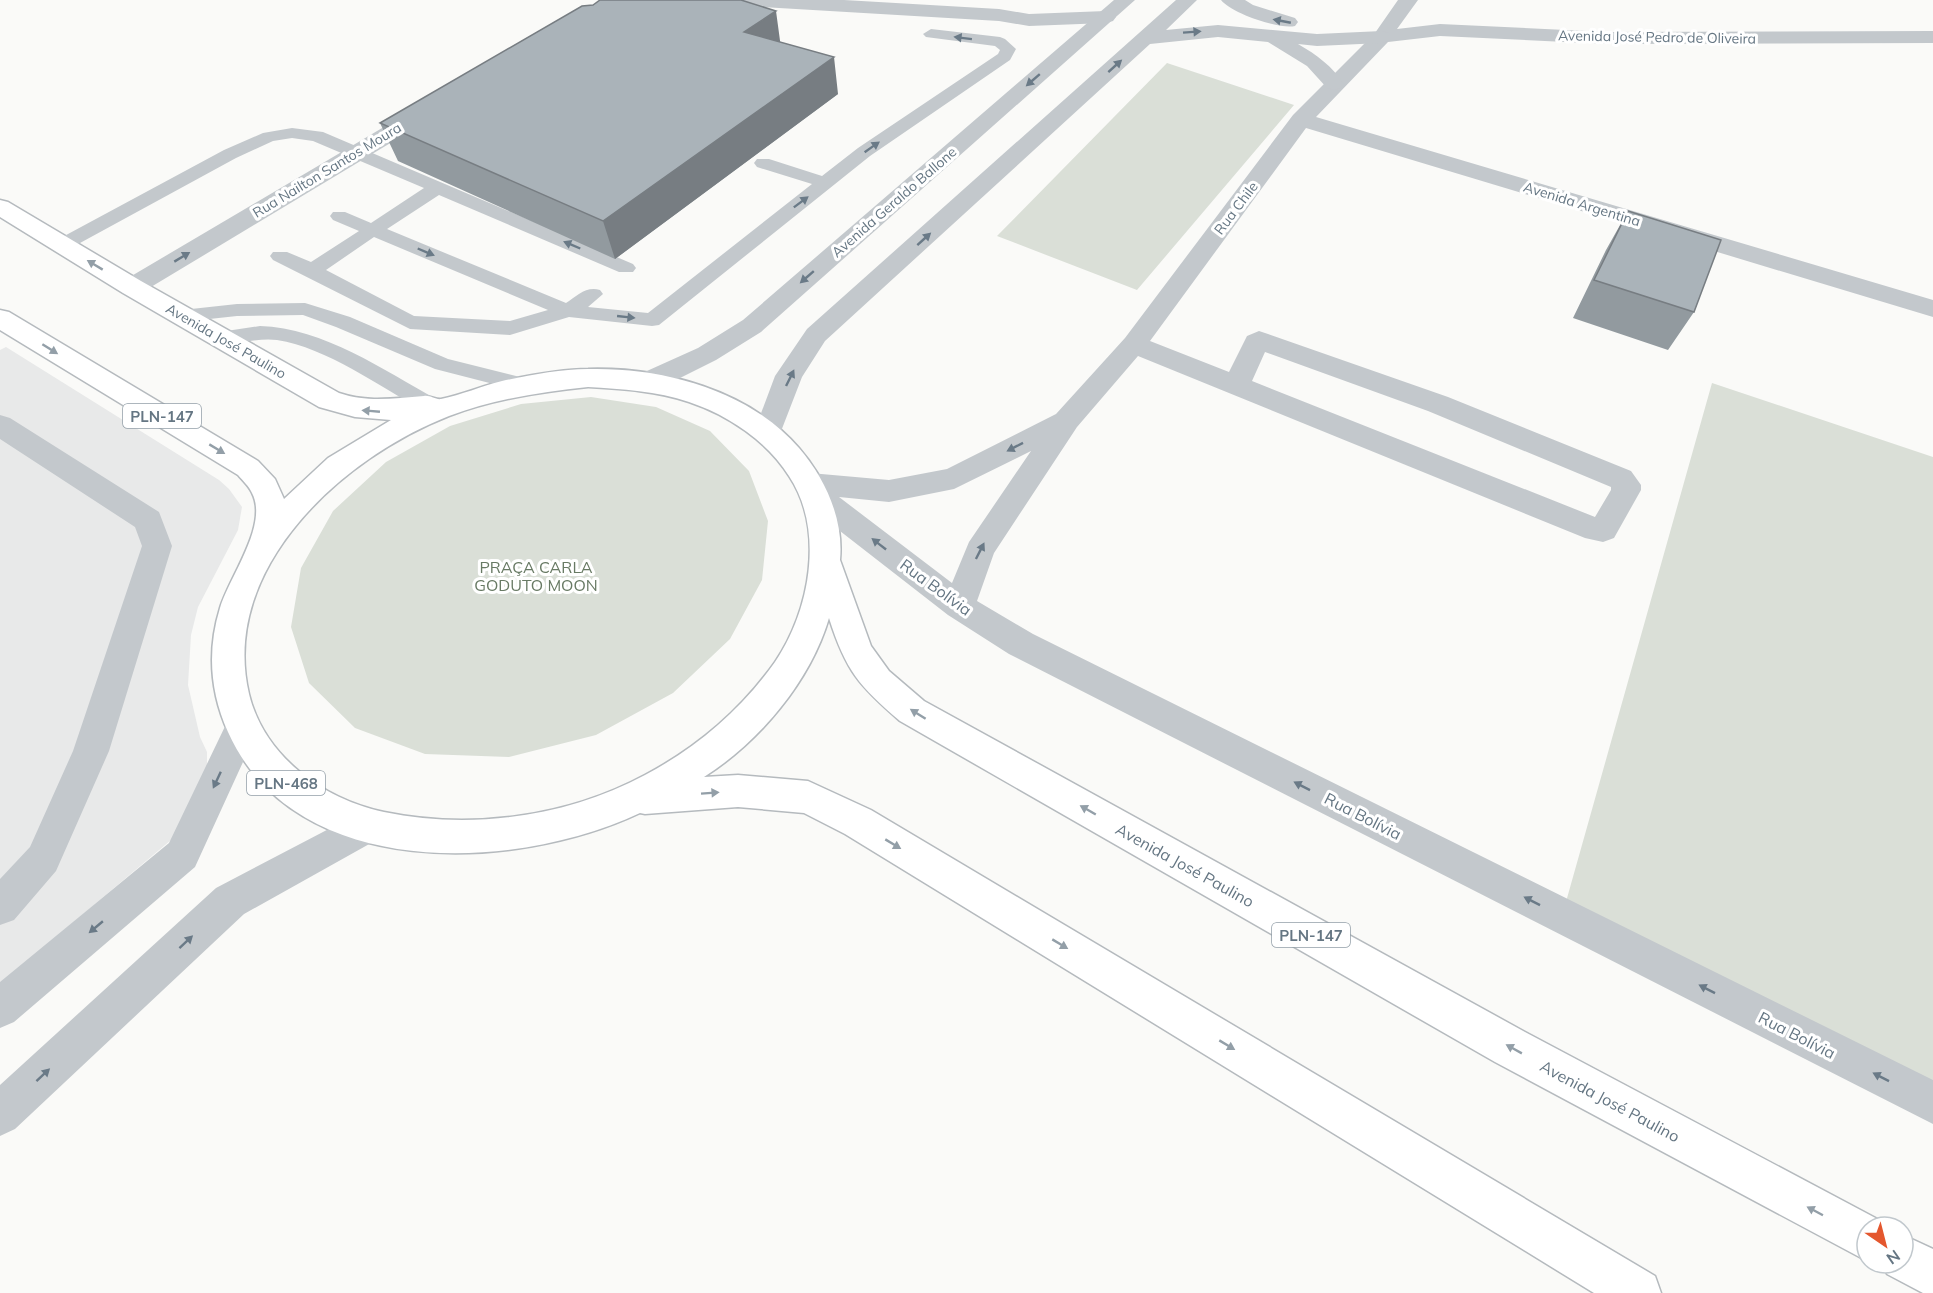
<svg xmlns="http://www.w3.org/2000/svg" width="1933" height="1293" font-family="Mulish,sans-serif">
  <rect width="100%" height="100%" fill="#fafaf8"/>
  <path fill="#e8e9e9" d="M6,347l213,133 10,9 13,18 -4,23 -40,77 -7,28 -3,50 12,52 7,15v23l-23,54 -184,155v-634z"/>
  <path fill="#dadfd7" d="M1167,63l127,42 -157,185 -140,-54z
    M1712,383l221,74v646l-371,-187z
    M591,397l65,10 54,24 39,40 19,50 -6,59 -32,59 -57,54 -77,42 -87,22 -84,-3 -70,-26 -46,-45 -18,-56 10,-59 32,-57 53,-49 64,-36 71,-22z"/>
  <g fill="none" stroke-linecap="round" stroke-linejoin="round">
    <defs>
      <path id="primary" d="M0,200l8,2 133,79 198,112c30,10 55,5 85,3 6,-1 12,4 17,3 20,-4 41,-13 61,-18 28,-6 58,-12 86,-12 75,-2 161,21 211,79 26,30 45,71 41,112l31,86 18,25 35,30 601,331 358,190 2,5h-18v34l-372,-199 -595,-341c-41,-35 -54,-50 -71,-103 -19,64 -70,124 -125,159l34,-2 70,6 63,29 784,466 6,17h-67l-749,-459 -41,-21 -66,-6 -93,7 -5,-1c-125,59 -345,69 -412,-81 -18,-40 -21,-82 -8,-124 9,-31 49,-83 32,-115 -3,-7 -9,-12 -14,-18l-238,-145v-20l9,2 249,149 17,18 9,20 44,-41 63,-38 -36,-3 -36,-10 -196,-114 -123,-76zM588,387c34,2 69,4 101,15 39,13 78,39 100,74 36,54 21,135 -14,186 -34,48 -79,86 -130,113 -78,42 -174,55 -261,37 -61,-13 -120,-56 -135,-118 -30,-127 95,-237 200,-278 45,-17 92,-24 139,-29z
        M1903,1235l30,14v44h-10l-36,-19 -5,-11h21z"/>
    </defs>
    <use href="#primary" stroke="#b5babe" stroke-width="3"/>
    <path fill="#c3c8cc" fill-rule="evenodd" d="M931,29l69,8 5,2 11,10 -6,11 -140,96 -211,169 -7,1 -83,-9 -59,18 -100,-6 -137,-69 -3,-4 3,-4h14l24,10 48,-31 -26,-11 -3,-4 3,-4h12l26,11 53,-35 -111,-47 -21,-3 -19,3 -37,17 -167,91h-14l-2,-4 2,-4 169,-91 39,-17 29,-5 31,4 310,132 3,4 -3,4h-14l-180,-77 -52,34 179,74c11,-7 20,-17 34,-13l3,4 -15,13 60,6 164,-129 -55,-17 -3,-4 3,-4h12l53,17 36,-28 140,-94 2,-4 -5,-4 -69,-9 -3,-3zM374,237l174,73 -38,11 -96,-5 -88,-46z
      M305,303l45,14 98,42 84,21 4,5 -4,5 -7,2 -90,-23 -99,-42 -33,-12 -66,1 -55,6 -7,-1 -3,-5 3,-5 7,-1 55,-6z
      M260,326c64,2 123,44 178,74l3,5 -3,5 -8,2 -8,-2c-43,-24 -95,-62 -145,-70 -21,-3 -48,7 -64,3l-3,-5 3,-5z"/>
    <path fill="#c3c8cc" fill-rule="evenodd" d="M737,0h107l155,9 30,5 77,-3 7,2 3,4 -3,4 -7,2 -77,3 -30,-5 -252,-15 -7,-2z
      M1398,0h20l-21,29 43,-5 167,8 326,-1v12l-326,1 -167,-8 -52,6 -72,75 617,183v17l-627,-189 -156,213 79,31 18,-36 12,-5 9,3 180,63 183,74 10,14v5l-27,48 -11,4 -18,-4 -447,-182 -61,71 -83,126 -17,48 56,33 900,446v44l-924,-470 -61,-39 -144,-112 -4,-8 2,-3 -7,-8 5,-8 10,-3 79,7 58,-11 109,-55 69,-76 168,-223 82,-82zM1265,352l163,59 183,76v3l-16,27 -343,-136zM1031,451l-62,91 -17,41 -113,-86 50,5 65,-13z
      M424,107l8,1 3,5 -3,5 -291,175 -9,2 -9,-2 -4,-6 4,-6 293,-173z
      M0,415l10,3 149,94 13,34 -63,205 -53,120 -42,49 -14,5v-46l30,-32 43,-96 69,-205 -7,-19 -135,-88z"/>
    <path fill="#c3c8cc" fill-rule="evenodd" d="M1114,0h21l-374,332 -45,28 -58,29 -10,2 -10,-2 -4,-7 4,-7 60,-27 45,-28z
      M1176,0h21l-31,30 52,-5 99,9 65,-3 7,2 3,4 -3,4 -7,2 -65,3 -19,-2c19,11 34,22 46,40l-3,4 -7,2 -7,-2 -20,-22 -39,-24 -50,-5 -68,7 -325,297 -23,36 -24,62 -10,3 -10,-3 -4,-7 21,-56 32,-47z
      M1221,0h24l8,5 42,13 3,4 -3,4c-15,4 -64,-13 -74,-26z
      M242,712l12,4 5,11 -64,140 -181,155 -14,6v-46l169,-139 61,-127z
      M367,809l13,5 5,12 -5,12 -136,76 -229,215 -15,7v-51l216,-197z"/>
    <use href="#primary" fill="#fff" fill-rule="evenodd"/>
  </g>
  <path fill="#929a9f" d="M781,42l57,52 -223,165 -217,-98 -18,-38z
    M1628,211l66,101 -26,38 -95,-32 33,-68z"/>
  <path fill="#777d82" d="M776,11l5,37 -37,-16z
    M834,57l4,37 -223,165 -12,-38z"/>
  <path fill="#aab3b9" stroke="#777d82" stroke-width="1.5" d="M600,0h141l35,11 -32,21 90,25 -231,164 -223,-98 202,-117 11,-1z
    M1628,211l93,29 -27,72 -100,-32z"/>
  <defs><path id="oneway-solid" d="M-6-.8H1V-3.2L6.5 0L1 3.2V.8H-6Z" transform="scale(1.5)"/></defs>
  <g fill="#6a7a87">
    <use href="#oneway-solid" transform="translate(1282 21) rotate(-169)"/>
    <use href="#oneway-solid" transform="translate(1192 32) rotate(-4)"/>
    <use href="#oneway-solid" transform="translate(963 38) rotate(-173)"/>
    <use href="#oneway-solid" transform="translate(1115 66) rotate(-42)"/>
    <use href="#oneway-solid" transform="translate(1033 80) rotate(139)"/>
    <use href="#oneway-solid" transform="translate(872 147) rotate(-35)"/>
    <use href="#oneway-solid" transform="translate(801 202) rotate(-37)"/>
    <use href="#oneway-solid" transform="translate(924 239) rotate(-42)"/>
    <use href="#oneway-solid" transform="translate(572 245) rotate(-157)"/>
    <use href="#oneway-solid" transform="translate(426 252) rotate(23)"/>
    <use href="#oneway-solid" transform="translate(182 257) rotate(-31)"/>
    <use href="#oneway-solid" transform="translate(807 277) rotate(139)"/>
    <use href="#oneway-solid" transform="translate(626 317) rotate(6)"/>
    <use href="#oneway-solid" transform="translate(790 378) rotate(-64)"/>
    <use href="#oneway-solid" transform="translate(1015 447) rotate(153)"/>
    <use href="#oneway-solid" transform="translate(879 544) rotate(-142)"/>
    <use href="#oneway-solid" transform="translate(980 551) rotate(-63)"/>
    <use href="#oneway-solid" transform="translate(217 780) rotate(115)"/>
    <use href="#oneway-solid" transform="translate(1302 786) rotate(-153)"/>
    <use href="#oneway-solid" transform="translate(1532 901) rotate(-153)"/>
    <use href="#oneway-solid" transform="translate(96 927) rotate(140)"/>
    <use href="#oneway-solid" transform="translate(186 942) rotate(-43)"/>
    <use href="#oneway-solid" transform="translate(1707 989) rotate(-153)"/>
    <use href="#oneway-solid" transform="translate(43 1075) rotate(-43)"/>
    <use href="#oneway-solid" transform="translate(1881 1077) rotate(-153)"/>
  </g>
  <g fill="#939fa8">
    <use href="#oneway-solid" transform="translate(95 265) rotate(-149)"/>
    <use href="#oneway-solid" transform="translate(50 349) rotate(32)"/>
    <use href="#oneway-solid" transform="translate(371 411) rotate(-175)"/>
    <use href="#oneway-solid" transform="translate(217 449) rotate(31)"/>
    <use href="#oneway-solid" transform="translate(918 714) rotate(-148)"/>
    <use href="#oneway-solid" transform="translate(710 793) rotate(-4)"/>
    <use href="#oneway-solid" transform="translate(1088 810) rotate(-150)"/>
    <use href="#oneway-solid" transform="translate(893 844) rotate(31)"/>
    <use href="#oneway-solid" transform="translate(1060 944) rotate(31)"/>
    <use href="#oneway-solid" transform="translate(1227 1045) rotate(31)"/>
    <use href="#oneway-solid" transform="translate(1514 1049) rotate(-151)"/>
    <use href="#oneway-solid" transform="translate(1815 1211) rotate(-152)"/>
  </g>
  <g text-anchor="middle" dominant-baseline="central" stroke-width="6" stroke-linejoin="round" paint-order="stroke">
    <g font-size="14" fill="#657683" stroke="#fff">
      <text transform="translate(1657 37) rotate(1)">Avenida José Pedro de Oliveira</text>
      <text transform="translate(327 170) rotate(-31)">Rua Nailton Santos Moura</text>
      <text transform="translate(894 202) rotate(-41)">Avenida Geraldo Ballone</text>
      <text transform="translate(1582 204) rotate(17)">Avenida Argentina</text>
      <text transform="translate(1236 208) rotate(-53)">Rua Chile</text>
      <text transform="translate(226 341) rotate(30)">Avenida José Paulino</text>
    </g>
    <g fill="#fff" stroke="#939fa8" stroke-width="1.5">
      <rect x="123" y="404" width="78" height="24" rx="4.5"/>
      <rect x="247" y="771" width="78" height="24" rx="4.5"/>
      <rect x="1272" y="923" width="78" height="24" rx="4.5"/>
    </g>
    <g font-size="15" font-weight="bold" fill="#657683">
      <text x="162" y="416">PLN-147</text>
      <text x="286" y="783">PLN-468</text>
      <text x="1311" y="935">PLN-147</text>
    </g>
    <g font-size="16" fill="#687a64" stroke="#fff">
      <text x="536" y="567">PRAÇA CARLA<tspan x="536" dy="18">GODUTO MOON</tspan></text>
    </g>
    <g font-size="16" fill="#657683" stroke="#fff">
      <text transform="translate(936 587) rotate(36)">Rua Bolívia</text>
      <text transform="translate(1363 816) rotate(27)">Rua Bolívia</text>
      <text transform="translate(1185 865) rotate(29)">Avenida José Paulino</text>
      <text transform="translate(1797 1035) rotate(27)">Rua Bolívia</text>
      <text transform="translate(1610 1101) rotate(28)">Avenida José Paulino</text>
    </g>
  </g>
  <g transform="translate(1885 1245) rotate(145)"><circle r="28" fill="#ffffff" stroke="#c1c8cd" stroke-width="1.5"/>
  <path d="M0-4.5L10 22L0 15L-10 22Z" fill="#e4572e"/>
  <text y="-9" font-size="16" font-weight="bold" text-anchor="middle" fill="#657683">N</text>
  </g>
</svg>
